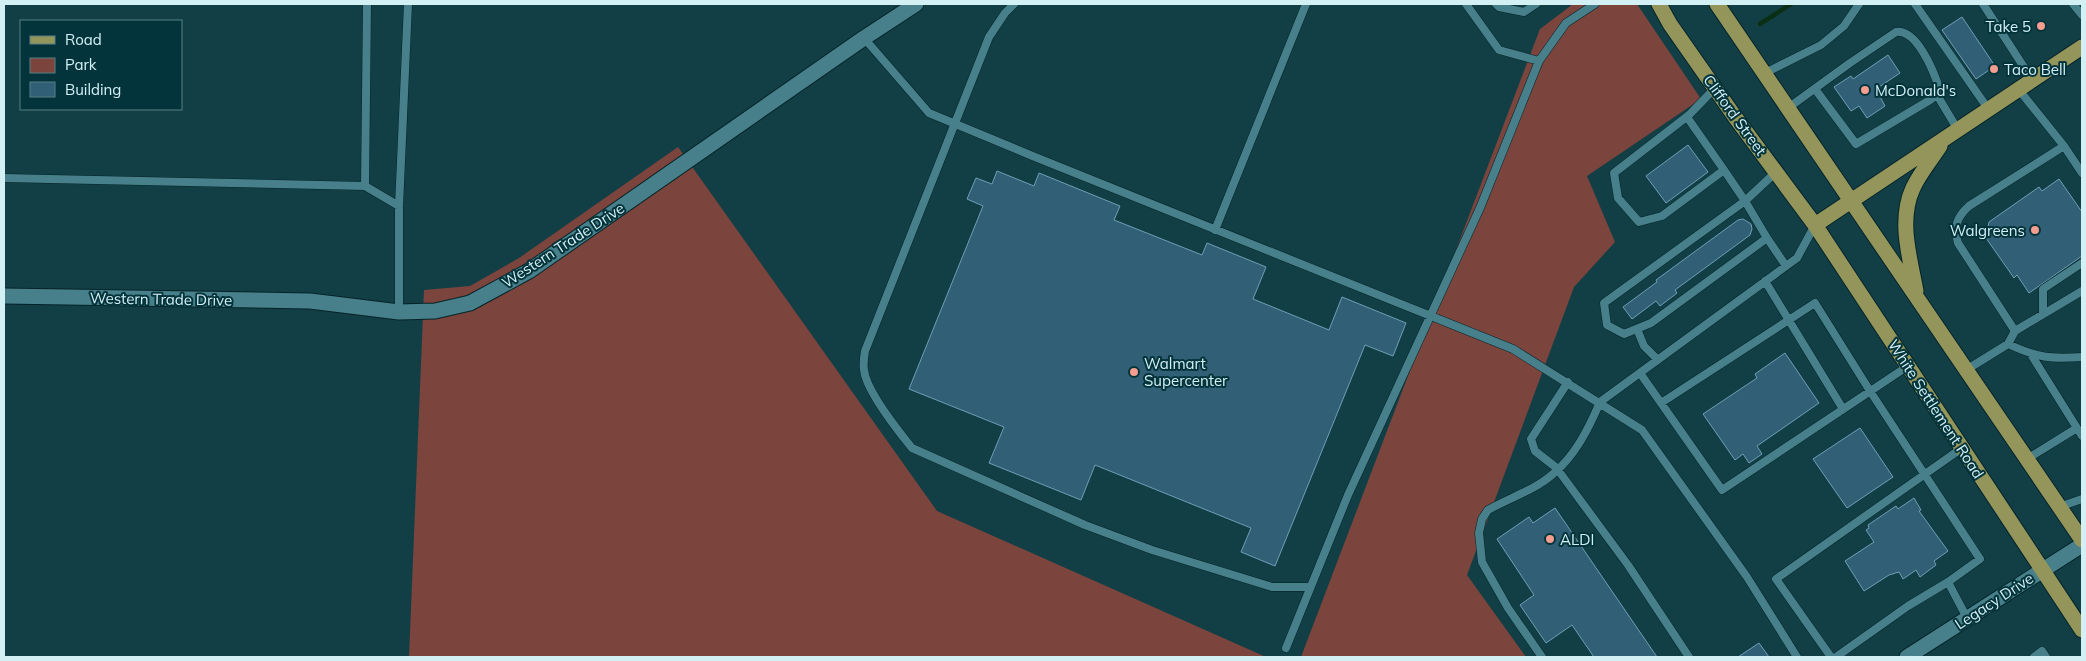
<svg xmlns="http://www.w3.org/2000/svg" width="2086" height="661" font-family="Mulish,sans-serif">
  <rect width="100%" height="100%" fill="#123f46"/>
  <path fill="#7b443c" d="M1573,4h64l64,95 -114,77 28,66 -41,45 -107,288 59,82h-225l239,-628z
    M678,147l259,364 329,146h-857l15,-367 46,-4 49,-28z"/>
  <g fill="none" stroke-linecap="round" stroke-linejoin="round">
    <path stroke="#092f15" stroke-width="4.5" d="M1760,24l31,-20"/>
  </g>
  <path fill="#315f75" stroke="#709fb6" d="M1962,17l33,49 -19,13 -34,-49z
    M1888,55l12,18 -24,16 9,17 -18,12 -8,-12 -8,5 -17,-24 17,-11 2,3z
    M1688,145l20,27 -42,31 -20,-27z
    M997,171l37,15 5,-13 81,33 -6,14 88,35 5,-12 59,24 -13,32 76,31 13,-33 64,26 -13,33 -28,-11 -90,221 -34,-14 10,-24 -156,-63 -14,35 -92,-37 15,-36 -95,-38 74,-183 -16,-7 9,-21 16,6z
    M2059,179l23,33v44l-53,37 -12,-18 -3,3 -28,-40 3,-16 50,-35 3,4z
    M1743,219l8,5 1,5 -2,6 -75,55 2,3 -17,13 -4,-5 -24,18 -9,-12 34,-25 -1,-2 82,-60z
    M1785,353l34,50 -62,43 5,8 -13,9 -6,-9 -8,6 -32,-46 54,-36 -2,-4z
    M1860,428l33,49 -46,31 -34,-49z
    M1914,498l7,12 -2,1 29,40 -14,10 2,4 -16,12 -4,-7 -13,9 -4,-7 -10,3 -25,16 -19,-30 29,-19 -8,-12 3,-2 -1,-3 28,-19 2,3z
    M1555,508l102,149h-63l-22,-32 -26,18 -26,-38 14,-10 -37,-56 32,-22 4,6z
    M1759,643l10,14h-31z"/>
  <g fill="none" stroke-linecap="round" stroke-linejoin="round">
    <defs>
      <path id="lane" d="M1014,4l-9,9 -16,24 -124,314c-1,6 -2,13 -1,19 2,20 35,62 48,78l173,77 67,25 120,37h38
        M1466,4l33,46 40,11
        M1496,4l3,3 25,5 12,-8
        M1915,4l74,106
        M1983,4l50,77
        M2073,4l9,11
        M864,38l65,75 106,44 478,192 129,81 105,147 50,80
        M1765,73l56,-28 23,-19 15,-22
        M1715,88l-26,27 -75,58 4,25 21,24 23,-6 62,-46 21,31 -141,102 3,22 17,9 27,-11 116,-85 -22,-37 31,-29
        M1937,95l21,35
        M1788,108l62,-45 46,-31c21,-3 38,40 43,56l-2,7 -7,5 -74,44 -41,-55
        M1687,117l37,53
        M2064,146l18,27
        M4,178l361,8 34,20
        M365,186l2,-182
        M1215,230l91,-226
        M1767,238l19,28
        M1765,281l78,128
        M399,312v-106l9,-202
        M2043,314v-25l39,-26
        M1637,329l7,17 14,14
        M2015,331l67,-40
        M2008,344l7,-13 -57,-88c-5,-16 -1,-26 11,-37l95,-60 -45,-56
        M2032,356l45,72
        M1966,370l42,-26c30,14 42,15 74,13
        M1640,373l82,117 186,-124
        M1661,403l154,-100 55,88 110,168 -32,23 -40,24 -72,51
        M2027,459l50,-31 5,8
        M1558,469l-23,-18 -4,-12 37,-57
        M1558,470l70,95 61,92
        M2059,507l23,-8
        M1948,582l19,36
        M1286,648l62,-153 132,-287 59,-147 27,-38 29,-19
        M1542,657l-34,-49 -26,-46 -3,-29 3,-14 6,-9c21,-12 47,-20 65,-36 22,-18 36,-46 47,-72l197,-144 18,-33
        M1831,657l-55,-78 186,-131
        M2034,657l8,-6 4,6"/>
      <path id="secondary" d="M4,296l306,5 89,11 36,-1 35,-8 59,-32 335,-233 52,-34
        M1907,657l175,-112"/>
      <path id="primary" d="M1659,4l11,20 65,93 80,108 267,405
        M1717,4l365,536
        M1815,225l267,-178
        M1916,291c-6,-33 -18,-71 -3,-103 7,-15 18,-28 27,-42"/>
    </defs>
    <use href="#lane" stroke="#052429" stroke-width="9"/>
    <use href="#secondary" stroke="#052429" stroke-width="17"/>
    <use href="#primary" stroke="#052429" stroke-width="17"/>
    <use href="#lane" stroke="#47808a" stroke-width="8"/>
    <use href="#secondary" stroke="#47808a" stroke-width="15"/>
    <use href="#primary" stroke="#93955b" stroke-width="15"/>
  </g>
  <g fill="#f59d8e" stroke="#04343b" stroke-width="2">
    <circle cx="2041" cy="26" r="5"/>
    <circle cx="1994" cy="69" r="5"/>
    <circle cx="1865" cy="90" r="5"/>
    <circle cx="2035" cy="230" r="5"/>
    <circle cx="1134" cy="372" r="5"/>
    <circle cx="1550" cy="539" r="5"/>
  </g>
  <g text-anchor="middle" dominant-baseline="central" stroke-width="4" stroke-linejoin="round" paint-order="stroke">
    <g font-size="15" fill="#d3f0f5" stroke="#04343b" text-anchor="start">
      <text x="2031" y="26" text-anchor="end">Take 5</text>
      <text x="2004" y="69">Taco Bell</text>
      <text x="1875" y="90">McDonald's</text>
      <text x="2025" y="230" text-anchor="end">Walgreens</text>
      <text x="1144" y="363">Walmart<tspan x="1144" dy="17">Supercenter</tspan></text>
      <text x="1560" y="539">ALDI</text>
    </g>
    <g font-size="15" fill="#d3f0f5" stroke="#04343b">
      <text transform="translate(1735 115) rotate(54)">Clifford Street</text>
      <text transform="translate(563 245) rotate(-33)">Western Trade Drive</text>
      <text transform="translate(161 299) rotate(1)">Western Trade Drive</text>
      <text transform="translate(1936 409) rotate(57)">White Settlement Road</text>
      <text transform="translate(1994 601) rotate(-33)">Legacy Drive</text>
    </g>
  </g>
  <rect width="2086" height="661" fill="none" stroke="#d3f0f5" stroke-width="10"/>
  <rect x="20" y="20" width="162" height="90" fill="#04343b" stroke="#577f85"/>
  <rect x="30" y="36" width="25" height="8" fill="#93955b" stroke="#577f85"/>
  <text x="65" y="45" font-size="15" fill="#d3f0f5">Road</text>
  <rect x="30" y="58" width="25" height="15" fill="#7b443c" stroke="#577f85"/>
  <text x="65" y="70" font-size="15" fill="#d3f0f5">Park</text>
  <rect x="30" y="82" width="25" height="15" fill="#315f75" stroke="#577f85"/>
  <text x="65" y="95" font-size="15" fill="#d3f0f5">Building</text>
</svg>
